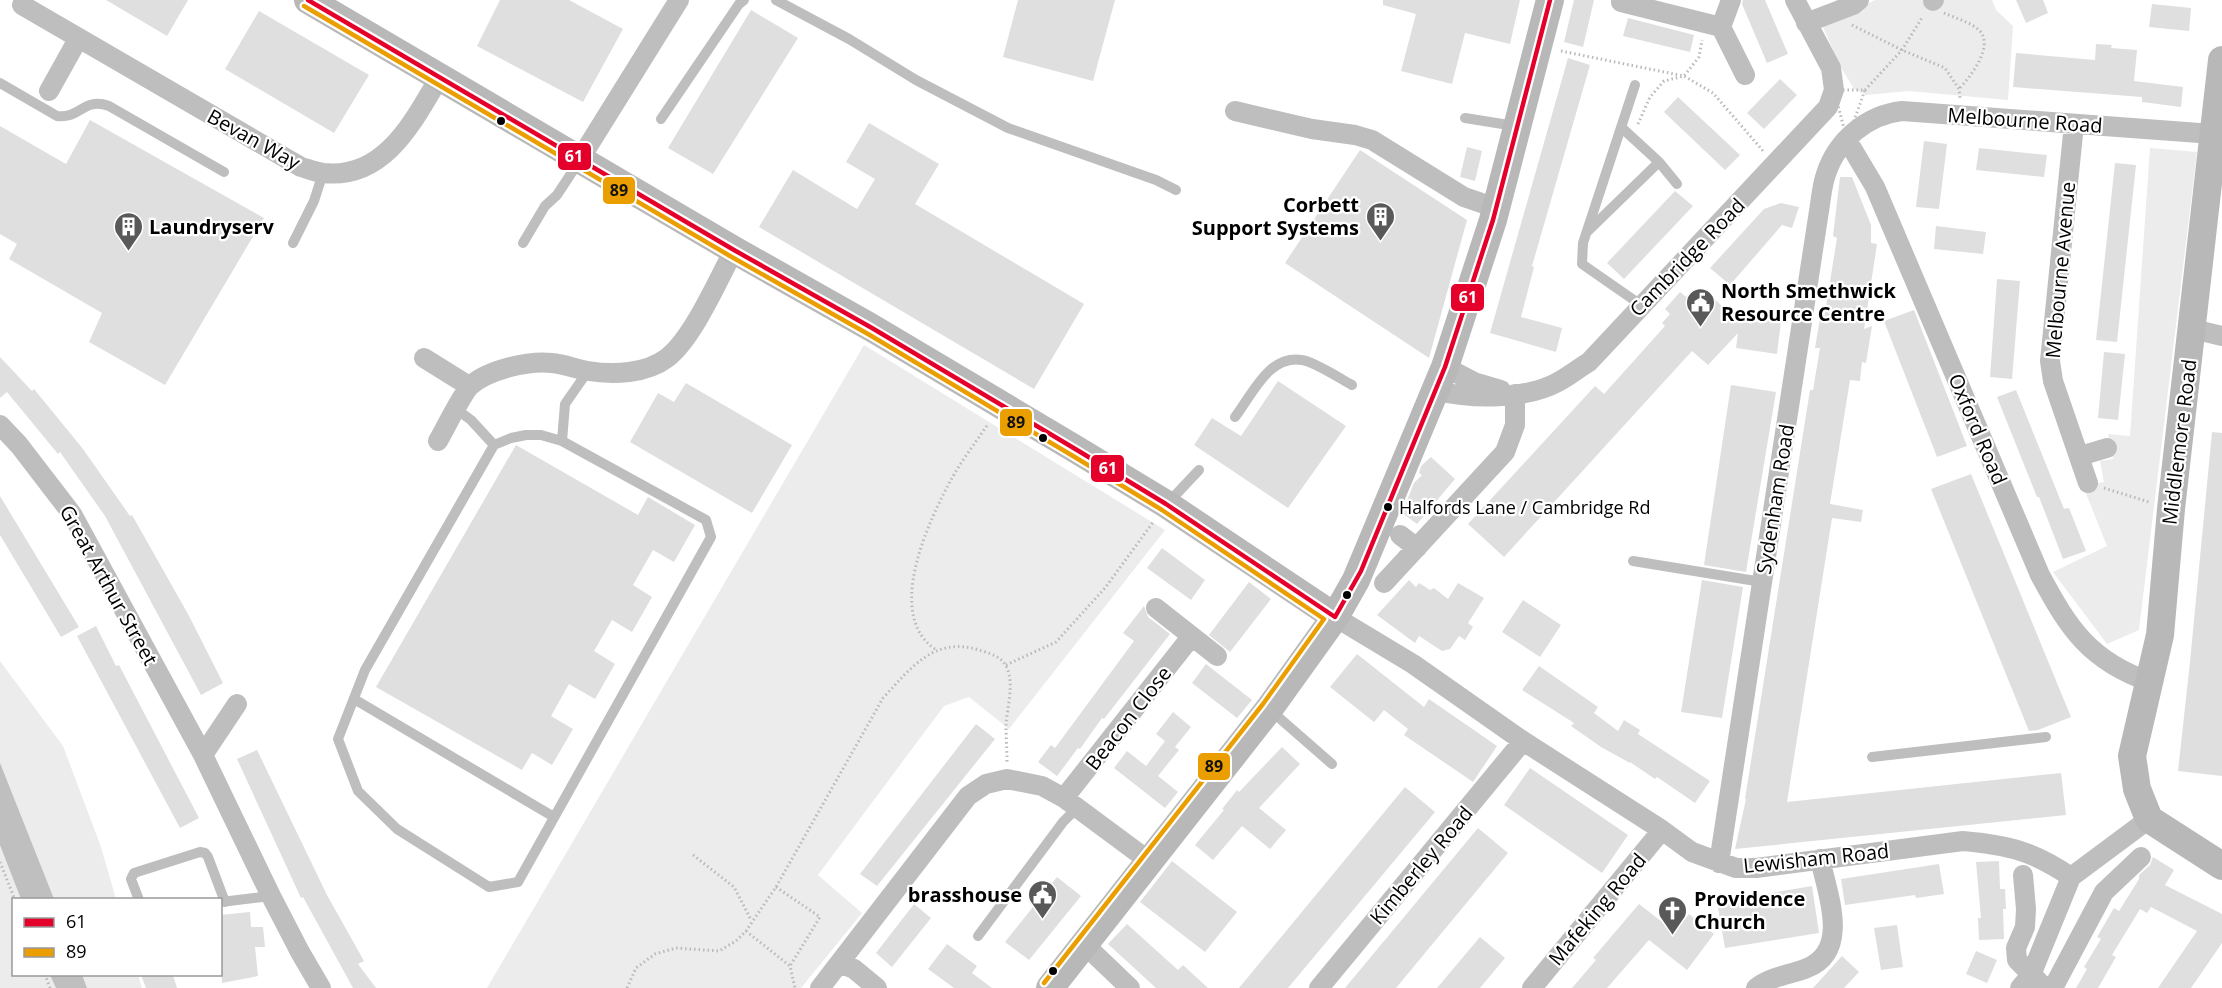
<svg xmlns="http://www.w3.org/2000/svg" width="2222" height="988" font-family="'Open Sans',sans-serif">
  <rect width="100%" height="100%" fill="#fff"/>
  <path fill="#ececec" d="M1875,0h117l4,10 17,16 -5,74 -99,-9 -43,4 -12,-6 -15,-25 -16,-37z
    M2150,148l47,4 -58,478 -32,14 -54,-72 54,-26 -24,-60 21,-4 -4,-21 13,-2 -5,-25 22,2z
    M864,345l301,185 -156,199 -40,-32 -25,9 -126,169 44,38 -61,75h-314z
    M0,661l63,85 38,101 15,52 -102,1v74l124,1 4,13h-142z"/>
  <path fill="#bfbfbf" d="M0,763l54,136h-33l-21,-54z
    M50,975h32l5,13h-31z"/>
  <path fill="#dfdfdf" d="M106,0h82l-21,36z
    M500,0h69l54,29 -40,73 -106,-56z
    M1018,0h97l-22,81 -90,-24z
    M1383,0h137l-10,44 -45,-11 -13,51 -51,-13 15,-57 -33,-9z
    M1574,0h20l-11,47 -19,-5z
    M1743,0h22l23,54 -21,9 -25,-59z
    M2016,0h27l5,13 -22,10z
    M2152,4l39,4 -2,23 -40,-4z
    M751,10l47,28 -85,136 -45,-26z
    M259,11l110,64 -35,58 -109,-64z
    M1628,18l66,17 -4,17 -67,-16z
    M2096,44l16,1 -1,3 26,2 -3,31 49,6 -2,20 -39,-5v-5l-129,-10 3,-34 79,7z
    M1568,58l22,7 -58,201 2,1 -13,50 41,11 -6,24 -66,-19z
    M1780,79l17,16 -33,34 -17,-16z
    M1678,97l62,58 -15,15 -61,-58z
    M90,120l174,98 -99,167 -76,-43 13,-29 -93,-54 8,-15 -17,-10v-108l66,38z
    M869,123l70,41 -24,40 169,100 -50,85 -275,-162 34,-57 64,39 18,-30 -29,-17z
    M1924,141l23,3 -8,65 -23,-2z
    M1467,147l15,4 -7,30 -15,-4z
    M1979,148l68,7 -3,22 -68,-7z
    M1360,150l107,70 -38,138 -144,-95z
    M2115,163l21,2 -19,177 -21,-2z
    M1840,177h12l19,48v18l6,1 -13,85 8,-3 -6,37 -4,-1 -2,19 -10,-1 -20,124 33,6 -2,12 -29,-4 -45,284 274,-29 5,42 -331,34 11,-50h-1l65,-409h3l7,-42h-5l5,-30 4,1 13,-81 -4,-2z
    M1675,191l18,15 -69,73 -17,-16z
    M1781,203l18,4 -7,21 -10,-3 -52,60 -20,-17 54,-59z
    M1936,226l50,6 -3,22 -49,-5z
    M1997,279l23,2 -8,98 -22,-2z
    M1691,291l10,9 7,-7 29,27 20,2 2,-12 23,3 -5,41 -41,-6 2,-15 -30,32 -16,-14 -188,206 -36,-33 127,-138 9,8 61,-68 -3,-3 8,-9 -5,-5 15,-17 6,5z
    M1914,310l53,136 -30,11 -53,-136z
    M2104,352l21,2 -7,66 -20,-2z
    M0,357l32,34 2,-2 49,60 47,67 2,-1 56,99 35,69 -22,12 -96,-179 -45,-64 -2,2 -51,-62 -7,6z
    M1278,381l68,45 -58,82 -94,-63 18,-27 29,18z
    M686,383l106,62 -40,68 -122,-71 28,-49 16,9z
    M1731,385l45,7 -30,180 -42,-7z
    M2016,390l48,119 5,-1 17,43 -23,8 -24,-62h-2l-40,-100z
    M2212,432l10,1v343l-44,-5 12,-109z
    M516,445l122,70 10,-18 47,28 -21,37 -21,-12 -20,35 19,12 -20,35 -20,-12 -18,31 21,13 -20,35 -26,-15 -18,32 22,13 -21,36 -20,-12 -10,17 -146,-83z
    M1431,457l24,22 -38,45 -15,-11 12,-30 8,-8 -3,-2 2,-7z
    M1971,474l100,243 -33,13 -9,1 -98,-242z
    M0,496l79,131 -18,10 -61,-102z
    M1162,548l43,32 -14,20 -44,-32z
    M1409,580l7,7 3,-4 11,7 4,-2 14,11 10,-16 26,15 -16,25 5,4 -8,13 -6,-4 -9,13 -8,2 -23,-15 -4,7 -38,-28z
    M1702,580l41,7 -21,131 -41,-6z
    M1249,582l22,17 -41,53 -21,-17z
    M1523,600l38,25 -21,32 -38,-25z
    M1144,606l4,11 22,17 -66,85 -2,-1 -22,31 -2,-1 -21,28 -19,-14 13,-17 4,3 79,-107 -11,-8z
    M96,626l20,40 3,-1 80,153 -19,10 -103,-192z
    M1357,654l67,53 5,-8 68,47 -24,36 -69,-47 4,-6 -24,-19 -10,12 -44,-35z
    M1206,664l46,36 -15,18 -45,-35z
    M1539,666l59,41 -4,6 24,18 6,-11 16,10 -2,4 72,47 -15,22 -38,-26 -2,2 -25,-17v1l-29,-16 -30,-21 3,-3 -52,-33z
    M1173,712l18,15 -16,20 4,3 -21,26 20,16 -13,16 -51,-40 13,-17 19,15 19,-25 -9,-7z
    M976,724l19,15 -118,147 -17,-12z
    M1282,747l18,17 -41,44 27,22 -16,19 -28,-23 -29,34 -18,-15 29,-35 -2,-1 15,-19 2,2z
    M257,750l70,145 37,66 -6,3 18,24h-23l-50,-91 -2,1 -64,-139z
    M1530,768l98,67 -26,38 -98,-68z
    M1405,787l30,25 -147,176h-49z
    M1478,828l30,25 -78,94 -34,41h-51z
    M2153,857l21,13 -9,15 57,29v29l-31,45h-33l39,-57 -46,-24 -4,6 -7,-4 -28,46 4,2 -18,31h-22l11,-19 -3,-2 17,-28 -4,-2 17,-29 5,3 20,-32v-4l11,-10z
    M1172,861l65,51 -32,40 -65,-50z
    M1999,861l1,28h5l1,20h-3l1,30 -25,1 -1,-22h3l-5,-56z
    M1939,864l5,30 -28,4 -1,-3 -70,10 -4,-26z
    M1057,877l24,19 -52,64 -24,-18z
    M1812,886l7,47 -94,15 -8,-46z
    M914,904l17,14 -39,49 -16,-14z
    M1639,904l31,24 10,-13 5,4 4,-5 25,20 -27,36 -38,-30 -42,48h-35l24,-28 -3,-2z
    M250,912l1,15h12l2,20h-10l3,29 -36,7 -2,-68z
    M1127,924l51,46 5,-5 25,23h-52l-48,-44z
    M1897,925l6,42 -22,3 -7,-42z
    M1480,937l25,21 -25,30h-43z
    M947,944l30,22 -5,7 20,15h-38l-26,-19z
    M1976,951l21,9 -10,23 -21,-9z
    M1842,956l17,16 -15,16h-31z
    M141,975h32l4,13h-31z"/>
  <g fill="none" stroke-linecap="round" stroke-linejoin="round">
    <path stroke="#b9b9b9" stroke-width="3" stroke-dasharray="1.5 3" stroke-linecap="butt" d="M1944,13c11,5 26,9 35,17 16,16 -9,47 -20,59
      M1852,25l50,25 43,18 14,21 1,9
      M1561,51l123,25 29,17 51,59
      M1834,90h31l-18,50z
      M1865,90l37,-40 21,-34
      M1638,124l12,-27 14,-16 20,-5 15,-19 3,-17
      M2104,488l45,14
      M935,649c-51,-35 -6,-129 17,-171 10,-18 24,-36 36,-54
      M1006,665l50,-23 49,-54 49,-67
      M693,855l41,32 17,33
      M0,862l15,38
      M776,887l44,30 -30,49
      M746,931l44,35 5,22
      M45,974l5,14
      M627,988l9,-20 19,-14 21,-6 43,3 17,-10 10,-10 30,-44 107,-189c28,-30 51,-62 96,-48 9,3 22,6 27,16 9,17 1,41 0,59 0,12 1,25 1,37"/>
    <path stroke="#bebebe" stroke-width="10" d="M776,0l73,39 67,41 92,48 148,52 20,10
      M0,83l57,33c24,3 26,-19 52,-10l115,66
      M1635,85l-52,158 -1,21 59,41
      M1465,118l50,8
      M661,119l78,-115 5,-4
      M1622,128l37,34 18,22
      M1588,231l71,-69
      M293,243l21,-42 9,-28
      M523,243l22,-37 12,-11 23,-35
      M456,409l15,11 23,25
      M1235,417c17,-22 34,-63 67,-57 11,1 39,19 50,25
      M526,435h15l21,6 144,79 5,17 -193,345 -29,5 -92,-58 -39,-38 -20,-52 27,-69 129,-225 17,-7z
      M562,441l3,-37 23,-33
      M1167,504l32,-34
      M1633,561l129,21
      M354,699l200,118
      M1269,709l63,55
      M1872,757l174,-20
      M139,900l-8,-21 3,-6 66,-21 5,1 3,4 17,45
      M221,902l50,-6
      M978,936l85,-114 14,-14"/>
    <path stroke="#bebebe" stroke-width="20" d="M1731,0l-10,27 24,48
      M1933,1l1,-1
      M1621,2l100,25
      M22,5l279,162c7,2 15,5 22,6 61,7 90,-51 116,-95
      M1806,23l47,-18 6,-5
      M49,91l29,-52
      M1235,111l77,18 43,6 17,5 92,57 32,11
      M2074,124l-24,237 3,20 35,102
      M1847,140l28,47 165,388c29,54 50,86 110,107
      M580,159l99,-159
      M2193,329l29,7
      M424,358l45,28
      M1445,367l29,15 27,8
      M1437,391c36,8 88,9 121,-9 11,-6 21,-14 31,-20l239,-255 6,-17 -3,-22 -36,-68
      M0,425l19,20 53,69 131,241 68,141 29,56 21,36
      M438,441c7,-12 24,-47 32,-55 17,-16 59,-26 82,-23 12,1 24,6 36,8 25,4 58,3 79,-13 26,-20 51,-78 67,-108
      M2080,456l27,-8
      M1400,535l17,13
      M1384,583l121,-131 10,-27v-31
      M1156,608l61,48
      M1335,617l78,47 110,77 139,89 30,22 44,16h20l207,-27c45,4 70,10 108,36l78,-58
      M203,755l34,-51
      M1064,798l127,-161
      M1719,863l100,-652c2,-12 3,-26 7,-37 11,-34 41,-59 76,-63l311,23
      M2023,875l3,34 -1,18 -9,21 1,12 28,28
      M1084,944l46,44
      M840,963l14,6 23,19
      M820,988l148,-192 18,-12 21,-5 35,7 22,12 85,63
      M1319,988l204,-247
      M1532,988l130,-158
      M1756,988c15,-12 34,-13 51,-20 44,-17 20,-76 13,-109
      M2020,988l11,-13 40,-98
      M2053,988l51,-96 37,-35"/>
    <path stroke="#b8b8b8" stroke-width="28" d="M308,0l426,250 138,78 205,122 89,54 169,113
      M2222,60l-51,449 -11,126 -28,121 5,33 12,30 73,47
      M1050,988l219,-279 66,-92 21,-37 89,-213 48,-147 57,-220"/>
    <defs>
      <path id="bus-1" d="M308,0l426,250 138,78 205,122 89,54 169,113 26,-46 84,-204 48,-147 57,-220"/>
      <path id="bus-2" d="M304,6l426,250 138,78 205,122 89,54 162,109 -61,85 -219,279"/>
    </defs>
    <use href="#bus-1" stroke="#fff" stroke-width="9"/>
    <use href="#bus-2" stroke="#fff" stroke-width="9"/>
    <use href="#bus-1" stroke="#e4002b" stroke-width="4.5"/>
    <use href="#bus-2" stroke="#eb9e00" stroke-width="4.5"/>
  </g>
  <defs>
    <symbol id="building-pin" viewBox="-11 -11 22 30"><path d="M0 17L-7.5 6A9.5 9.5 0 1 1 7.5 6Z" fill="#595959" stroke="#fff"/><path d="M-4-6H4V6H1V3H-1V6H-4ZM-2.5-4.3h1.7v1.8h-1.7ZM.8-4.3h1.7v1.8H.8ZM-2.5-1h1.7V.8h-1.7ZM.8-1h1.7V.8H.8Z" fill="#fff"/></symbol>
    <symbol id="civic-pin" viewBox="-11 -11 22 30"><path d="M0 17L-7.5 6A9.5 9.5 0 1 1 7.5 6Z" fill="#595959" stroke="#fff"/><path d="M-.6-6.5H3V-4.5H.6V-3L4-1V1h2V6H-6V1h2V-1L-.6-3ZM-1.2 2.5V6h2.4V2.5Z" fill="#fff"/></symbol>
    <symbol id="church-pin" viewBox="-11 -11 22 30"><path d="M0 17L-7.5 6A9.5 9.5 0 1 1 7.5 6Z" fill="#595959" stroke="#fff"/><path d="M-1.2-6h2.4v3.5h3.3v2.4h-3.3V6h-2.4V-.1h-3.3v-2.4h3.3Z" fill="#fff"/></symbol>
  </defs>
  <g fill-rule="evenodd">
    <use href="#building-pin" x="1364" y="200" width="33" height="45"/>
    <use href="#building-pin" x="112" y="210" width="33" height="45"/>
    <use href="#civic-pin" x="1684" y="286" width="33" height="45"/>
    <use href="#civic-pin" x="1026" y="878" width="33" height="45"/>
    <use href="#church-pin" x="1656" y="894" width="33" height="45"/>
  </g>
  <g fill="#000" stroke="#fff" stroke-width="2">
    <circle cx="501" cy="121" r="5"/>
    <circle cx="1043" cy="438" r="5"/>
    <circle cx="1388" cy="507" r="5"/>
    <circle cx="1347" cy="595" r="5"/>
    <circle cx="1053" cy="971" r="5"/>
  </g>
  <g text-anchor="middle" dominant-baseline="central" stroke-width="4.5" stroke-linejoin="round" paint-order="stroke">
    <g font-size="18" fill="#000" stroke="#fff" text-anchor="start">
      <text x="1399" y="507">Halfords Lane / Cambridge Rd</text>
    </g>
    <g font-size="20" fill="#000" stroke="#fff">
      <text transform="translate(2025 120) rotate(4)">Melbourne Road</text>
      <text transform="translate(254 139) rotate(29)">Bevan Way</text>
      <text transform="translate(1687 257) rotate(-46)">Cambridge Road</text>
      <text transform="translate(2060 270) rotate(-85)">Melbourne Avenue</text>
      <text transform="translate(1978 429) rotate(67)">Oxford Road</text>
      <text transform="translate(2179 442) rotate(-83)">Middlemore Road</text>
      <text transform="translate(1775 499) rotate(-81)">Sydenham Road</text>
      <text transform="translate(109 585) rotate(61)">Great Arthur Street</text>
      <text transform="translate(1128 718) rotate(-52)">Beacon Close</text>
      <text transform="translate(1816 858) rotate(-6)">Lewisham Road</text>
      <text transform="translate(1421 865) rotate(-50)">Kimberley Road</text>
      <text transform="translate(1597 909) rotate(-50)">Mafeking Road</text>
    </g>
    <g font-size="20" font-weight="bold" fill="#000" stroke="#fff" text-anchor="start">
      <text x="1359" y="204" text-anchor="end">Corbett<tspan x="1359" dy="23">Support Systems</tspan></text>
      <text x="149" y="226">Laundryserv</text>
      <text x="1721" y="290">North Smethwick<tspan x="1721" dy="23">Resource Centre</tspan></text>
      <text x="1022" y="894" text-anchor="end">brasshouse</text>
      <text x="1694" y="898">Providence<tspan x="1694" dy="23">Church</tspan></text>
    </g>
  </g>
  <g stroke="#fff" stroke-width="2">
    <rect x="557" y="142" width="35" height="29" rx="6" fill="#e4002b"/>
    <rect x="602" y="176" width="34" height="29" rx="6" fill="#eb9e00"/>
    <rect x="1450" y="283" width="35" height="29" rx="6" fill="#e4002b"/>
    <rect x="999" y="408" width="34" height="29" rx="6" fill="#eb9e00"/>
    <rect x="1090" y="454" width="35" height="29" rx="6" fill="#e4002b"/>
    <rect x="1197" y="752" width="34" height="29" rx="6" fill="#eb9e00"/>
  </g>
  <g font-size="16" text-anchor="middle" font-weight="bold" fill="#fff">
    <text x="574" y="162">61</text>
    <text x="1468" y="303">61</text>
    <text x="1108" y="474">61</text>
  </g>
  <g font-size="16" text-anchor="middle" font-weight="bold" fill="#111">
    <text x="619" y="196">89</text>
    <text x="1016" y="428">89</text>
    <text x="1214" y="772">89</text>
  </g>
  <rect x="12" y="898" width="210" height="78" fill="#ffffff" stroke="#999999" stroke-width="1.5"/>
  <rect x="24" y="918" width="30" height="9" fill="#e4002b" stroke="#999999" stroke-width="1.5"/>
  <text x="66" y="928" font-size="18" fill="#000000">61</text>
  <rect x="24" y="948" width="30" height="9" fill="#eb9e00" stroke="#999999" stroke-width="1.5"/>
  <text x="66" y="958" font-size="18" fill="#000000">89</text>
</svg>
